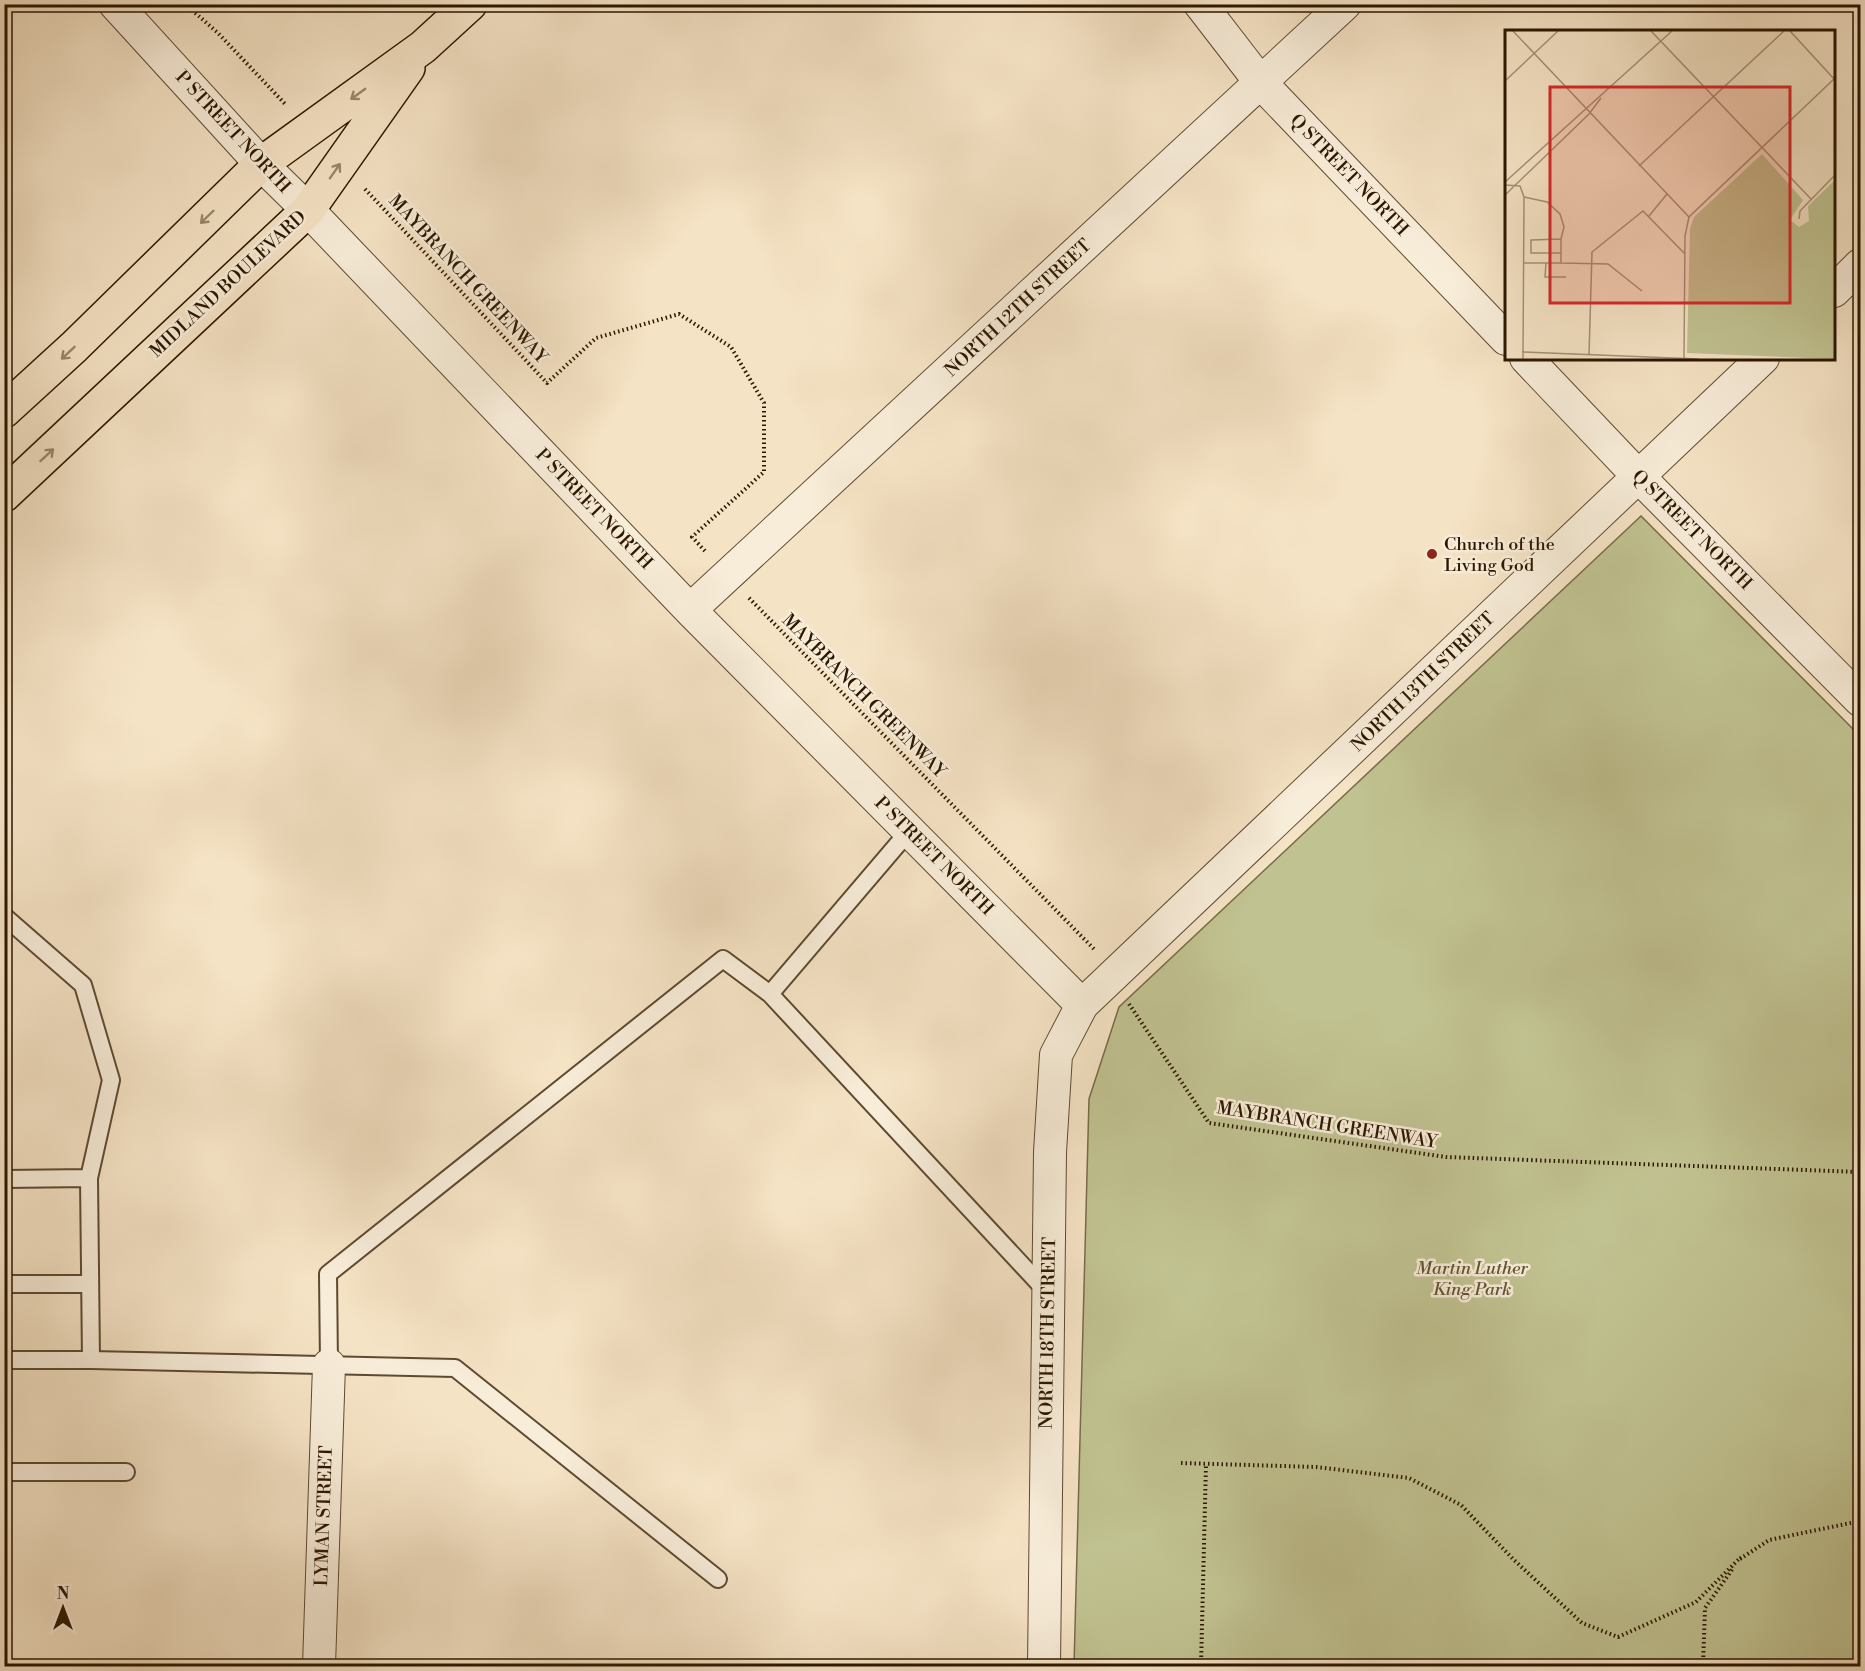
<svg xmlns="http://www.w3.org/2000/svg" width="1865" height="1671" font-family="'Libre Bodoni',serif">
  <rect width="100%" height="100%" fill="#f5e3c5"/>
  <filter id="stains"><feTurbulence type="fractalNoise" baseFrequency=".00333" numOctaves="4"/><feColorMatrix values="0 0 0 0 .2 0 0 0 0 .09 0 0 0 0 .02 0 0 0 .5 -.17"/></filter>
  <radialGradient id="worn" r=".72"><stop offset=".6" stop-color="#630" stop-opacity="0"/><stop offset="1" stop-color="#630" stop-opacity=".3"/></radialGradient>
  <path fill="#c1c291" stroke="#766c48" stroke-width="1.5" d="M1641,516l219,220v930h-786l15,-567 30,-92z"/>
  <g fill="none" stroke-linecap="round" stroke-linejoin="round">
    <defs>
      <path id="service" d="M4,916l79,69 28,95 -22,98
        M770,994l139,-163
        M4,1179l85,-1 2,182h-87
        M4,1284h86
        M91,1360l364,8 263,211
        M329,1365l-1,-91 395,-315 47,35 278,299
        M4,1472h122"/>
      <path id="minor" d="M115,4l146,160 47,46 382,400 392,395
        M1200,4l61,79 245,256
        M1834,291l26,-26
        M1526,358l113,119 221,223
        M690,610l655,-606
        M319,1666l10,-301
        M1044,1666l6,-514 6,-97 26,-50 681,-647"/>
      <path id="primary" d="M4,411l70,-64 187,-183 162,-117 47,-43
        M4,495l304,-285 100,-142"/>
    </defs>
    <use href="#service" stroke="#5e4a31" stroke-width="20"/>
    <use href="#minor" stroke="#5e4a31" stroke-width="34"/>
    <use href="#primary" stroke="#2c1700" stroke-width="36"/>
    <path stroke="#2c1700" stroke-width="4" stroke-dasharray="1.5 3" stroke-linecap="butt" d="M185,4l33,29 68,72
      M365,189l182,194 49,-45 83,-24 52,33 33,56v69l-72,65 13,14
      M749,598l346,352
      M1129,1004l80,119 237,34 414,15
      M1181,1463l135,4 93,11 52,27 53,55 68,63 36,14 78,-35 45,-45
      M1740,1559l29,-19 91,-19
      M1201,1666l5,-202
      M1703,1666l2,-58 29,-41"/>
    <use href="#service" stroke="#f8edd9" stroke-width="16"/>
    <use href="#minor" stroke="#f8edd9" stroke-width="32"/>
    <use href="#primary" stroke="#f5e3c5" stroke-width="33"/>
  </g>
  <defs><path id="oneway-shaft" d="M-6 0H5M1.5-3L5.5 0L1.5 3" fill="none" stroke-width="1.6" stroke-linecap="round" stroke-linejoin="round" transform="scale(1.5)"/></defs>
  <g stroke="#9b876c">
    <use href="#oneway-shaft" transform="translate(358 94) rotate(144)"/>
    <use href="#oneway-shaft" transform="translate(335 171) rotate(-55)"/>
    <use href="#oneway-shaft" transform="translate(207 217) rotate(136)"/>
    <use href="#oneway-shaft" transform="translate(68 353) rotate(137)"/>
    <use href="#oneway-shaft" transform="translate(47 455) rotate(-43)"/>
  </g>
  <circle fill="#8f2418" stroke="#f8edd9" stroke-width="2" cx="1432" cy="554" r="6"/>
  <g text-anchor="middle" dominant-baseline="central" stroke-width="5" stroke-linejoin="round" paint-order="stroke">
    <g font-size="18" fill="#2c1700" stroke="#f8edd9">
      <text transform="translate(233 132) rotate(47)">P STREET NORTH</text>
      <text transform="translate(1349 175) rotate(46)">Q STREET NORTH</text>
      <text transform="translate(468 279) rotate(47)">MAYBRANCH GREENWAY</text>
      <text transform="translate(228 284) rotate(-43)">MIDLAND BOULEVARD</text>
      <text transform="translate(1018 308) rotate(-43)">NORTH 12TH STREET</text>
      <text transform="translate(594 509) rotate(46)">P STREET NORTH</text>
      <text transform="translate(1692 530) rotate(45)">Q STREET NORTH</text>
      <text transform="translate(1423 682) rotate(-44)">NORTH 13TH STREET</text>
      <text transform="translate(864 696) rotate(45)">MAYBRANCH GREENWAY</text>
      <text transform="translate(934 856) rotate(45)">P STREET NORTH</text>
      <text transform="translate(1327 1125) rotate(9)">MAYBRANCH GREENWAY</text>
      <text transform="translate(1048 1333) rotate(-89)">NORTH 18TH STREET</text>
      <text transform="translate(324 1516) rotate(-88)">LYMAN STREET</text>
    </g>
    <g font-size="18" fill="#2c1700" stroke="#f8edd9" text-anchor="start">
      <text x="1444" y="544">Church of the<tspan x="1444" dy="21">Living God</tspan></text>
    </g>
    <g font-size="18" font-style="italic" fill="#605333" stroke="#f8edd9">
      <text x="1472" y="1268">Martin Luther<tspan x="1472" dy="21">King Park</tspan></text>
    </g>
  </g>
  <g transform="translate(1505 30)">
    <rect width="330" height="330" fill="#f5e3c5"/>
    <path d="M257,124l41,46 -13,20 9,7 10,-6 -1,-15 27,-26v179l-148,-6 3,-124 4,-12z" fill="#c1c291"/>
    <path fill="none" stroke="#a59176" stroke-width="1.5" d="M8,1l176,186M146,1l160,168M285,1l45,49M0,51l53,-50M134,136l145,-135M0,152l167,-151M0,155l15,1 4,11 -1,162M0,165l84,-81 12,-16M19,167l23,5 13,12 4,13 -3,12M144,186l18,-22M294,189l1,-8 35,-36M18,233h38v-24l-30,1v13h30M41,233l-1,14h21M56,233l47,1 34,27M17,322l176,7M84,325l3,-103 51,-41 42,43M179,329l1,-123 4,-19 146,-139"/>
    <path fill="#d62828" fill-opacity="0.15" stroke="#d62828" stroke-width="3" d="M45,57h240v216h-240z"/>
    <rect width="330" height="330" fill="none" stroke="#2c1700" stroke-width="3"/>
  </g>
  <rect width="1865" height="1671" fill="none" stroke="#f5e3c5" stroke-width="24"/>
  <rect x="6" y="6" width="1853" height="1659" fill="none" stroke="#2c1700" stroke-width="3"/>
  <rect x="12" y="12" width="1841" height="1647" fill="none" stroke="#2c1700" stroke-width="1.5"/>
  <g transform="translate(63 1608)" stroke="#f8edd9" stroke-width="4.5" paint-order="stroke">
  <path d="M0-4.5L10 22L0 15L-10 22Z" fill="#2c1700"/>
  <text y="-9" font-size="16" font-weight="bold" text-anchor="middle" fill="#2c1700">N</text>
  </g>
  <rect width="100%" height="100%" filter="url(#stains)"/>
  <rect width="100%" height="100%" fill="url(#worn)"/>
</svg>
